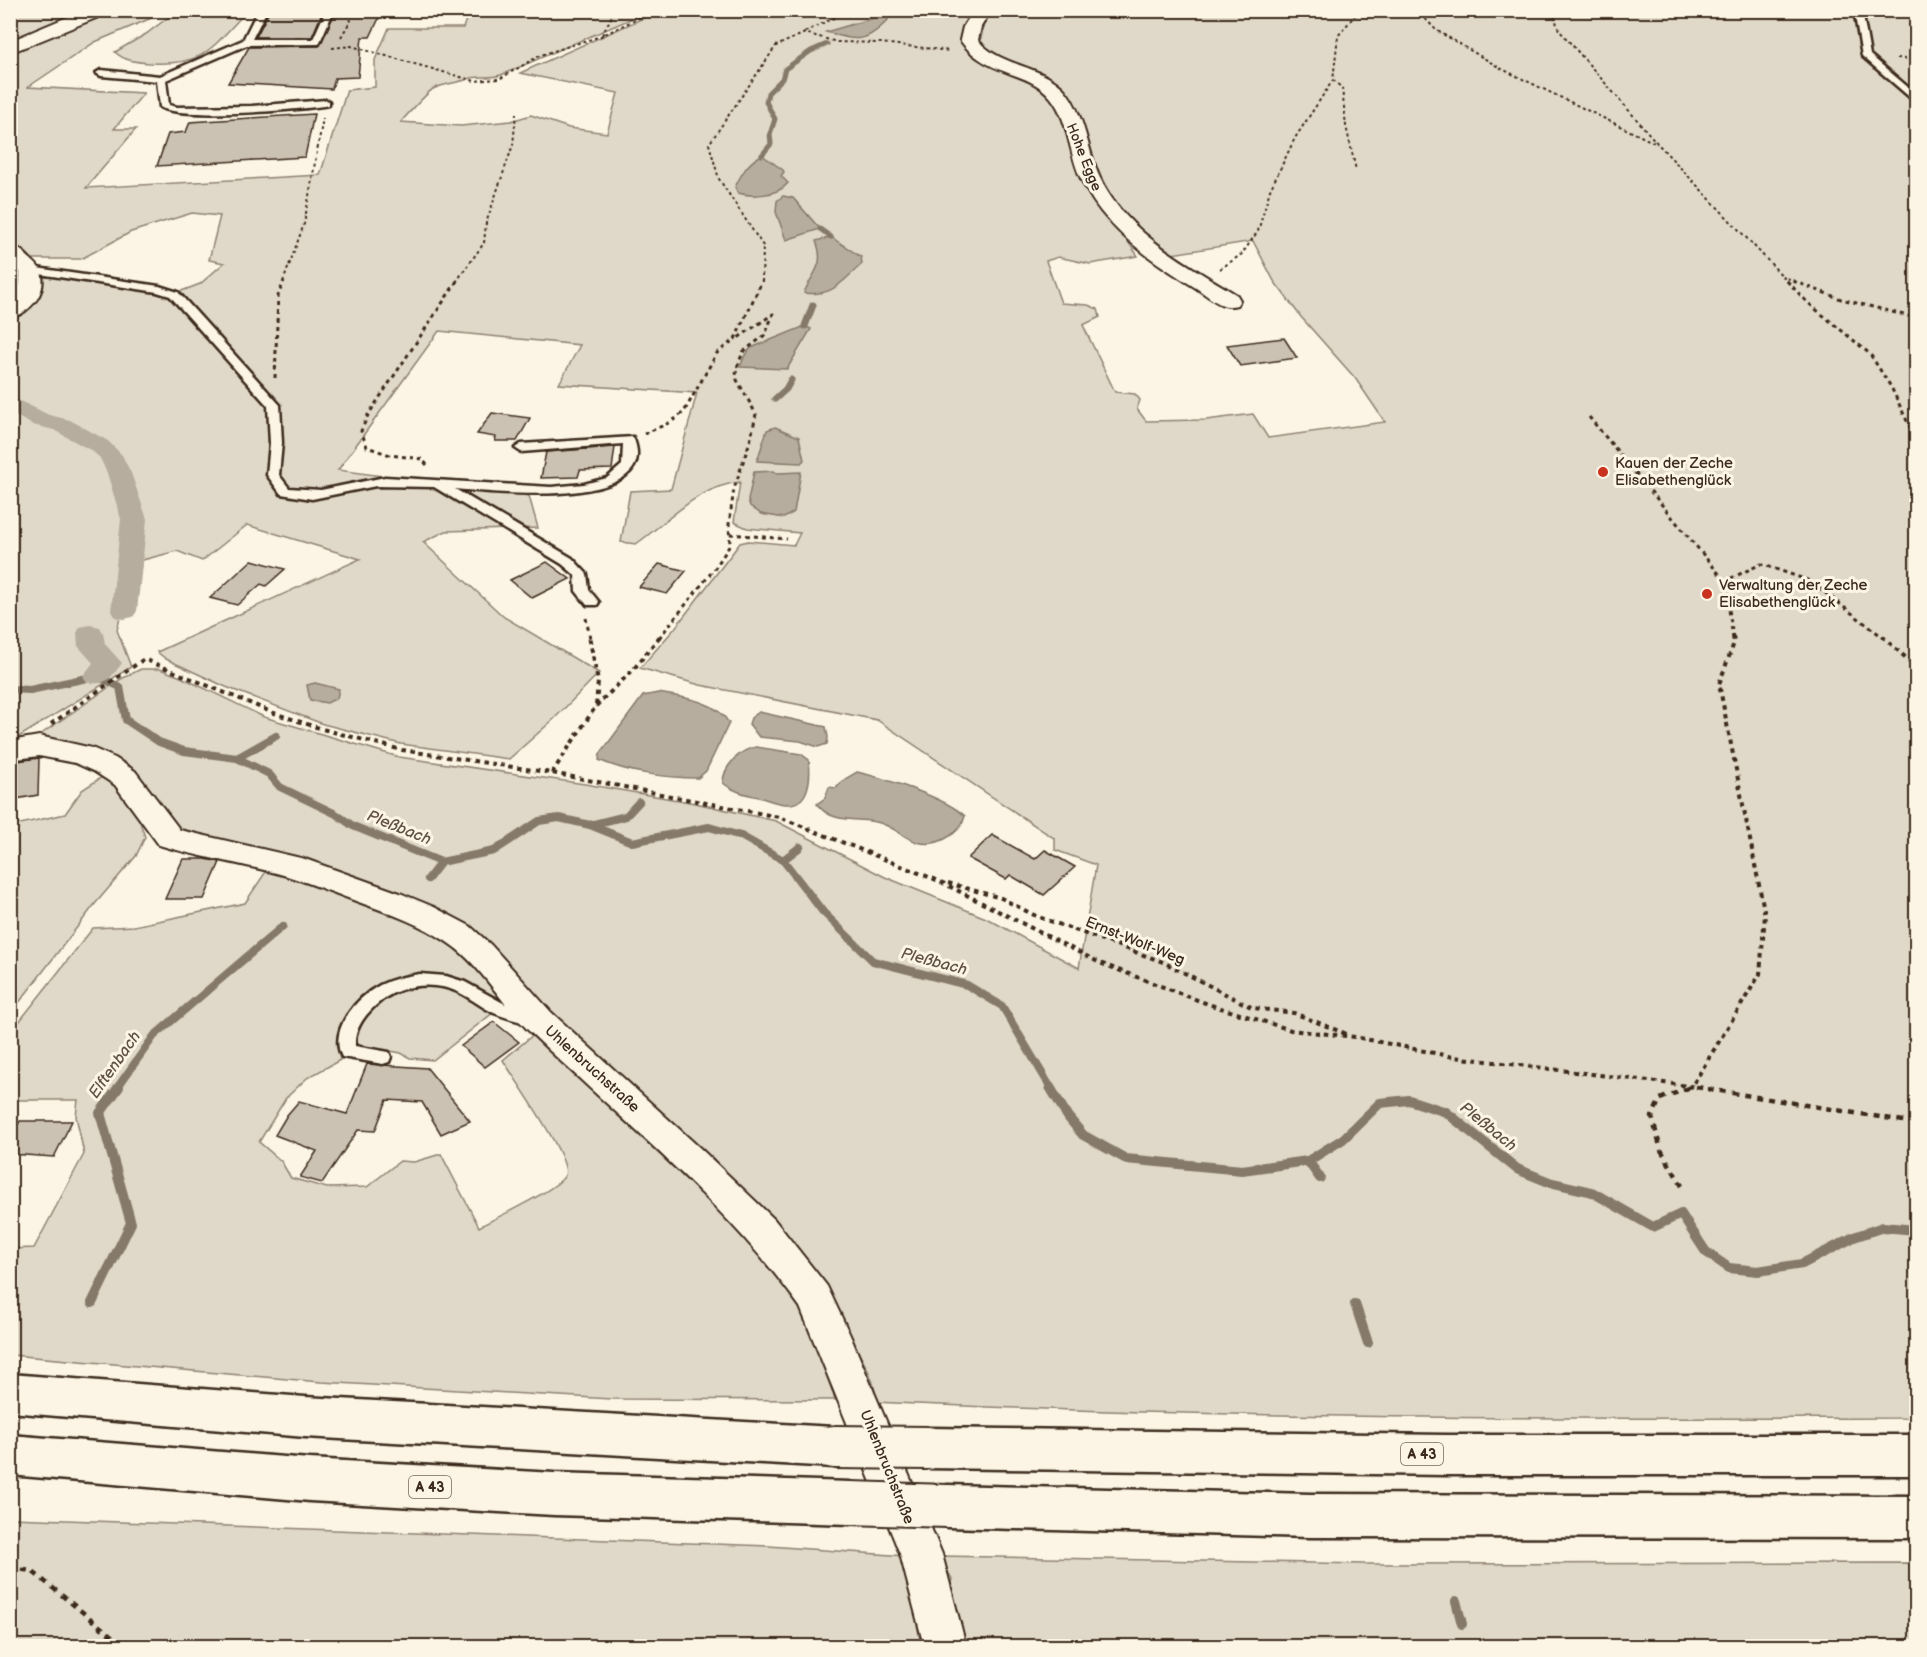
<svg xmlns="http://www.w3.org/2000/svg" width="1927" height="1657" font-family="'Balsamiq Sans',sans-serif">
  <rect width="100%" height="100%" fill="#fcf5e5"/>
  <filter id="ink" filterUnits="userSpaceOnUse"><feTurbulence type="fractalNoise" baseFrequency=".0167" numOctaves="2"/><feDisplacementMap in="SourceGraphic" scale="12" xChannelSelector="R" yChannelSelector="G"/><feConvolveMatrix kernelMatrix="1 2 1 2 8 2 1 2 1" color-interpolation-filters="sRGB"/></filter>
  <g filter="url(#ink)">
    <path fill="#e0d8c8" stroke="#8e8173" stroke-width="1.5" d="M178,10l69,1c-36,37 -41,55 -97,52 -13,-1 -26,-2 -35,-11l31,-18z
      M11,11h82l-82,33z
      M110,11h58l-73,31 -67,45 116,6 -30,36h22l-50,59 234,-13 27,-85 28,-3v-27l14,-32h74l6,-17h180l-148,64c-11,4 -24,0 -33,4 -11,4 -25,5 -35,10 -4,2 -28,28 -32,33l60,4 50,-5 20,-6 38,13 38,5 11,-40 -98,-20 139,-62h317l-11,22v13l12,9 45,19 32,22 59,124 25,36 -48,8 -32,-7 -12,4 15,42 27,2 10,4 2,8 -17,8 32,67 20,2 5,6 -3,9 9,12 60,-1 47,-6 15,24 117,-16 -30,-44 -54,-61 -27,-36 -21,-40 -87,14 -59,-54 -46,-110 -82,-44 8,-36h868l8,45 53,46v1316c-347,1 -695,1 -1042,-16 8,-23 -31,-71 -44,-91l-357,-373 -297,-109 -24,-26 -115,-64 7,-7 77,-53 20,-10h19l21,8 83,40 135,40 186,27 110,19 81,18 109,56 101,41 93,50 17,-103 -41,-15v-11l-178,-119 -177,-35 -60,-17 35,-40 65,-85 8,-2 46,4 6,-12 -53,-5 -13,-6 6,-40c-42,4 -71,39 -104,62l-15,-2 9,-51 41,-2 26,-96 -138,-9 21,-39 -141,-14 -101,139 191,26 9,32 -92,3 -23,11 81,75 95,56 -45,46 -45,40 -108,-15 -78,-20 -97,-37 -60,-28 -9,-7 203,-93 -113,-34 -45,36 -25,-10 -38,10 -13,33 -9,36 14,37 -120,75v-425c11,-5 26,-11 30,-24 1,-5 0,-10 1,-15l9,-2 120,19 29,-11 24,-21 -15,-3 11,-44 -28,-3 -61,19 -50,27h-49l-8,-9 -13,-7 -1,-191z
      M1861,11h55v87l-50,-42z
      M108,773l27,34 10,30 -9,19 -41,48 -84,109v-187l54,-12 17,-24z
      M269,867l183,69 57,64 -6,4c-20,-12 -40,-24 -64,-29 -30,-6 -70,9 -88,34 -9,11 -8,27 -10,40l-3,2 2,9 -33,18 -21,20 -27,44 22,19 10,17 36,10 40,-1 33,-26 14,1 27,-8 38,73c16,-9 80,-38 86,-52 7,-15 -51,-97 -62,-115l30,-25 21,11 214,205 42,72 25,77 -224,-1 -290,-17 -310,-27 -1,-106 24,-1 50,-94 -8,-38 2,-16h-67v-68l82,-104 41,-2 111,-23z
      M425,982l36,12 33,18 -61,48 -23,-2 -9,-5 -44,-8c-1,-17 7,-39 23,-49 12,-7 32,-9 45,-14z
      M11,1518l758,28 136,10 16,90h-910z
      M939,1556l426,8 551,-1v83h-963l-7,-33 5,-16 1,-18z"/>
    <path fill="#b7ad9e" stroke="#85796b" stroke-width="1.5" d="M877,17h9l2,3c-23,24 -31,21 -62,12z
      M762,155l21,15 1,2 -3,4 7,7c-10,13 -36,14 -50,10l-3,-6c7,-14 13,-25 27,-32z
      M783,196l10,2 27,31 -34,11 -10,-28 1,-11z
      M831,237l30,20 1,7c-21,18 -29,33 -58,29 8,-20 22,-27 12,-52z
      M805,326l6,3 -24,40 -47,-2 5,-12 6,-7z
      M775,427l24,10 5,23 -3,3 -44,-2 10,-31z
      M774,471l3,2 24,-1 -7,40 -10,6 -23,-4 -11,-8 -2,-6 6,-28z
      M315,683l24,6 -2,9 -10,5 -17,-3 -3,-15z
      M658,693c24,4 58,7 71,30l-23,48 -8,7c-32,0 -70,-5 -99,-18l1,-6 43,-58z
      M759,712l67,15 2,10 -1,7 -9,3 -18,-6 -41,-4 -10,-13 2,-6z
      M756,747l45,7 8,6c2,17 1,46 -23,44 -9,0 -19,-5 -28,-7 -13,-3 -24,-5 -35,-14 0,-17 18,-34 33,-36z
      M857,772c27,6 89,26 108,44 -4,18 -29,32 -48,26 -13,-4 -23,-15 -37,-19 -21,-6 -48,2 -63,-19l8,-6 4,-11 7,1 9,-9z"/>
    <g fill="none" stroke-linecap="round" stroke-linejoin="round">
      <path stroke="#85796b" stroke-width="5" d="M762,155l9,-11 -1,-10 5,-15 -9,-17 2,-9 14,-14 3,-10 26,-18 16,-7
        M820,229l11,8"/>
      <path stroke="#85796b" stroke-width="7" d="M805,326l8,-21
        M775,399l11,-10 5,-9"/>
      <path stroke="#85796b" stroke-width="8" d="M10,689l20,1 67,-14 23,11 6,33 33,22 25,9 53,7 32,16 11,13 56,27 17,12 88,36 53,-11 45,-30 20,-3 31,7 42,17 77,-15 32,9 42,24 40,52 50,49 94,24 35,21 49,82
        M237,758l39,-22
        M590,825l36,-9 13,-14
        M783,860l17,-13
        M428,879l13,-17
        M117,1088l37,-52 129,-110"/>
      <path stroke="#85796b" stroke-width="10" d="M1050,1087l18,30 15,18 43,24 116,11 66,-9 35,-22 37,-36 29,-3 37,12 71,57 32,13 43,10 61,35 28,-13 25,38 23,16 29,3 44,-7 52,-27 29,-10 33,3
        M1308,1161l12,17
        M92,1303l39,-80 -31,-110 19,-26
        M1355,1304l13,39
        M1456,1601l6,23"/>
      <path fill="#b7ad9e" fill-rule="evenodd" d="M10,396l39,19 21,5 38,21 14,14 9,18 16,46 -10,92 -4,6 -9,2 -9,-2 -4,-6 10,-92 -14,-46 -7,-15 -8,-7 -38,-21 -21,-5 -23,-12z
        M90,625l10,2 3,6 2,11 17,19c-10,14 -17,24 -35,19l-4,-6 10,-13 -15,-17 -1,-13 3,-6z"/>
    </g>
    <path fill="#ccc2b3" stroke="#3b2a1e" stroke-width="1.5" d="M270,10h51l-2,3h3l-10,24h-56z
      M382,12l-12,25h-8l-4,40 -23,1 -3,11 -104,-6 21,-36 70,-1 16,-33z
      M314,114l-9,43 -148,9 11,-32 18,-2 4,-10z
      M1284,338l13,20 -57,8 -13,-21z
      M492,413l38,5 -13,23h-22l1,-4 -19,-3z
      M615,447l-3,22 -32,1 -2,7 -37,1 5,-26z
      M252,560l33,9 -19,17 -5,-2 -24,21 -27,-7z
      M547,562l23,17 -38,19 -22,-18z
      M659,564l27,7 -19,23 -28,-7z
      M39,758l-1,37 -28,5v-38z
      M992,835l43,24 10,-9 30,17 -31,28 -34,-20 -4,4 -38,-21z
      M183,859h22l15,3 -16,37h-39z
      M494,1022l25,20 -34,25 -24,-21z
      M367,1064l60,4 43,53 -29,13 -19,-32 -35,-2 -12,31 -17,-1 -36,53 -22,-6 17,-26 -42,-16 12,-20 12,-14 48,13z
      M20,1121h52l-18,36 -44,-3v-16z"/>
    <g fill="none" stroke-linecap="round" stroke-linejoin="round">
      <defs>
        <path id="service" d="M258,10h9l-15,29h61l13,-29h8l-15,34 -72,1 -81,35 3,25 8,2 75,-1 74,-6 3,1v4c-26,5 -150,15 -169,2l-3,-26 -56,-5 -5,-3 5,-3 59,6 83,-36z
          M1854,10h8l8,45 46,39v7l-3,-1 -51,-44z
          M30,267l129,19 19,6 102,113 2,38 -3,32 10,13 32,2 64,-13 166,10 33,-3 23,-6 15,-13 1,-21 -102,8 -6,-4 6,-4 112,-7c33,75 -145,55 -178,52l117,69 15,16 2,16 10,12 -2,3h-10l-11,-14 -1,-16 -13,-11 -128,-77 -58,-1 -64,13 -31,-5 -14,-19 3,-32 -2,-37 -98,-110 -13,-4 -131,-20v-4z
          M420,974l26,2 19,6 40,22 31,10 2,4 -2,4 -6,2c-12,-3 -24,-6 -36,-11 -13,-6 -23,-15 -36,-21 -28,-12 -61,-7 -83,14 -12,11 -21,24 -20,40l34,6 2,5 -2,5 -6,2 -41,-7c-14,-27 15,-60 38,-72 12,-6 26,-9 40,-11z"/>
        <path id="minor" d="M84,10h24l-2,4 -96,39v-12z
          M974,10h17l-10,17 -3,13c22,27 62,24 86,49 21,24 23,61 36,89 26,55 87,86 137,117l3,5 -3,5c-5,1 -9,2 -14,0 -9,-3 -18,-11 -27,-17 -31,-19 -62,-39 -87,-67 -11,-12 -21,-27 -28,-42 -12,-24 -12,-59 -30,-81 -23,-29 -64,-20 -91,-58l3,-13z
          M10,245c8,2 11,5 16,10 4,4 10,8 13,13 12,22 -9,46 -29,50v-15c10,-8 10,-20 10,-31l-10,-9z
          M39,736l53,12 23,10 20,13 45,59 125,29 95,34 34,14 36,19 21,19 60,67 150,137 73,70 53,67 23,49 92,219 24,92h-42l-24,-92 -100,-247c-75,-105 -178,-186 -270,-275 -29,-28 -49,-68 -83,-90 -25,-17 -55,-28 -83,-38 -25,-9 -51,-20 -77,-28 -42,-12 -85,-18 -128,-31l-44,-60 -20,-13 -20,-9 -36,-7 -29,4v-19z"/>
        <path id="motorway" d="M10,1374l295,23 529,30 15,6 7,14 -7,14 -15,6 -529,-30 -295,-25z
          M928,1428l518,7h470v40h-470l-518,-7 -15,-6 -7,-14 7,-14z
          M10,1435l300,24 244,14 296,9 16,6 6,15 -6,15 -16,6 -296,-9 -244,-14 -300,-26z
          M947,1485l363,9 606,2v42l-606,-1 -363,-10 -16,-6 -6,-15 6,-15z"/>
      </defs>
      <use href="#service" stroke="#3b2a1e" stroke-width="5"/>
      <use href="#minor" stroke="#3b2a1e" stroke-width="4"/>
      <use href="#motorway" stroke="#3b2a1e" stroke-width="5"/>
      <path stroke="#3b2a1e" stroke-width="2" stroke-dasharray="3 3" stroke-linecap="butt" d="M1417,10l19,20 66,39 155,75
        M1552,10l7,20 99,114 130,138
        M805,32l45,-22
        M602,35l13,-25
        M341,37l10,-17 -6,-5
        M332,48l19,-2 124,35 24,-2 42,-24 60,-19 54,-26
        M1897,58l19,2
        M1333,80l9,8 4,38 10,44
        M1220,269l22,-15 16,-23 12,-41 25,-52 38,-58 5,-44 21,-26
        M1787,278l10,4
        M283,282l21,-58 19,-106
        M456,282l28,-39 2,-20 27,-78 3,-31
        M762,282l1,-36 -44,-67 -10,-35 67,-98 29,-13 32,9 44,1 69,8"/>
      <path stroke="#3b2a1e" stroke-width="3" stroke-dasharray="4 4" stroke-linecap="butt" d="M1787,281l20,21 63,52 21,33 25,53
        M1793,281l48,18 75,19
        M275,378l3,-82 6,-15
        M1589,417l136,164
        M644,434l27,-12 13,-10 33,-59 18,-14 27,-58
        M427,465l-5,-6 -32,-4 -23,-8 -6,-16 7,-16 89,-134
        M730,534l57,5
        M586,618l4,20
        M659,638l56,-70 15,-23 -1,-21 5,-35 17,-51 5,-24 -19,-34 -1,-10 7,-18 22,-17 8,-21 -35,24
        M1733,638l-8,-57 36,-17 49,17 74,57"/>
      <path stroke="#3b2a1e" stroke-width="4" stroke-dasharray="4.5 4.5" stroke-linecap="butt" d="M1882,636l34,31
        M596,706l37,-36 27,-34
        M51,724l93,-65 127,53 51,17 80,21 150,23 227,44 160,64 161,82 108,41 83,26 64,7 99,20 251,31
        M552,773l44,-67 2,-25 -9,-45
        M948,883l53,15 35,18 127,46 90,46 41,5 55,22
        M1687,1088l5,-2 68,-112 5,-59 -46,-231 15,-41 -1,-7"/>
      <path stroke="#3b2a1e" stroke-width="4.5" stroke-dasharray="6 6" stroke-linecap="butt" d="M1696,1087l220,36
        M1682,1186l-21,-36 -9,-33 8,-18 31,-12
        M10,1568l22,3 81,66v9"/>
      <use href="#service" fill="#fcf5e5" fill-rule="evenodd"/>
      <use href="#minor" fill="#fcf5e5" fill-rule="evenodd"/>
      <use href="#motorway" fill="#fcf5e5" fill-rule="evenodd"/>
      <defs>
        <path id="motorway-bridge" d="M834,1447l94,1
          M850,1503l97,3"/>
      </defs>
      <use href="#motorway-bridge" stroke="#3b2a1e" stroke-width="46" stroke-linecap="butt"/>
      <use href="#motorway-bridge" stroke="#fcf5e5" stroke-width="42"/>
    </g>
  </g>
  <g fill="#c8321e" stroke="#fcf5e5" stroke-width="2">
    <circle cx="1603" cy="472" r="6"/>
    <circle cx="1707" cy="594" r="6"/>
  </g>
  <g text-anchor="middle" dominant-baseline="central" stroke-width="6" stroke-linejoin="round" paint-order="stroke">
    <g font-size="14" fill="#3b2a1e" stroke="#fcf5e5">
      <text transform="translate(1084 157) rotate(68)">Hohe Egge</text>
    </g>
    <g fill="#fcf5e5" stroke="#75675a" stroke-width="1.5">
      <rect x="1401" y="1443" width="42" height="22" rx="4.5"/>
      <rect x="409" y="1476" width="42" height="22" rx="4.5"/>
    </g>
    <g font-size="14" font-weight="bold" fill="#3b2a1e">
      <text x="1422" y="1454">A 43</text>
      <text x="430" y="1487">A 43</text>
    </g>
    <g font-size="15" fill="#3b2a1e" stroke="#fcf5e5" text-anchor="start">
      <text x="1615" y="463">Kauen der Zeche<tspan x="1615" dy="17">Elisabethenglück</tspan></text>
      <text x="1719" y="585">Verwaltung der Zeche<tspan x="1719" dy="17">Elisabethenglück</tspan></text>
    </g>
    <g font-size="15" fill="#3b2a1e" stroke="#fcf5e5">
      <text transform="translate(1135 941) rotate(22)">Ernst-Wolf-Weg</text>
      <text transform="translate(592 1069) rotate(42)">Uhlenbruchstraße</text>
      <text transform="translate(887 1467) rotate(68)">Uhlenbruchstraße</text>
    </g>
    <g font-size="16" font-style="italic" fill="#605144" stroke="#fcf5e5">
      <text transform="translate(399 828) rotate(22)">Pleßbach</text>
      <text transform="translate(934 962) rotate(15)">Pleßbach</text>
      <text transform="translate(115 1065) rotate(-55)">Elftenbach</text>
      <text transform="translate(1488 1127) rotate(39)">Pleßbach</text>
    </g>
  </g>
  <rect width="1927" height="1657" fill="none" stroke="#fcf5e5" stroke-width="36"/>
  <rect x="18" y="18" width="1891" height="1621" fill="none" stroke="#3b2a1e" stroke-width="2" filter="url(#ink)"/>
</svg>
